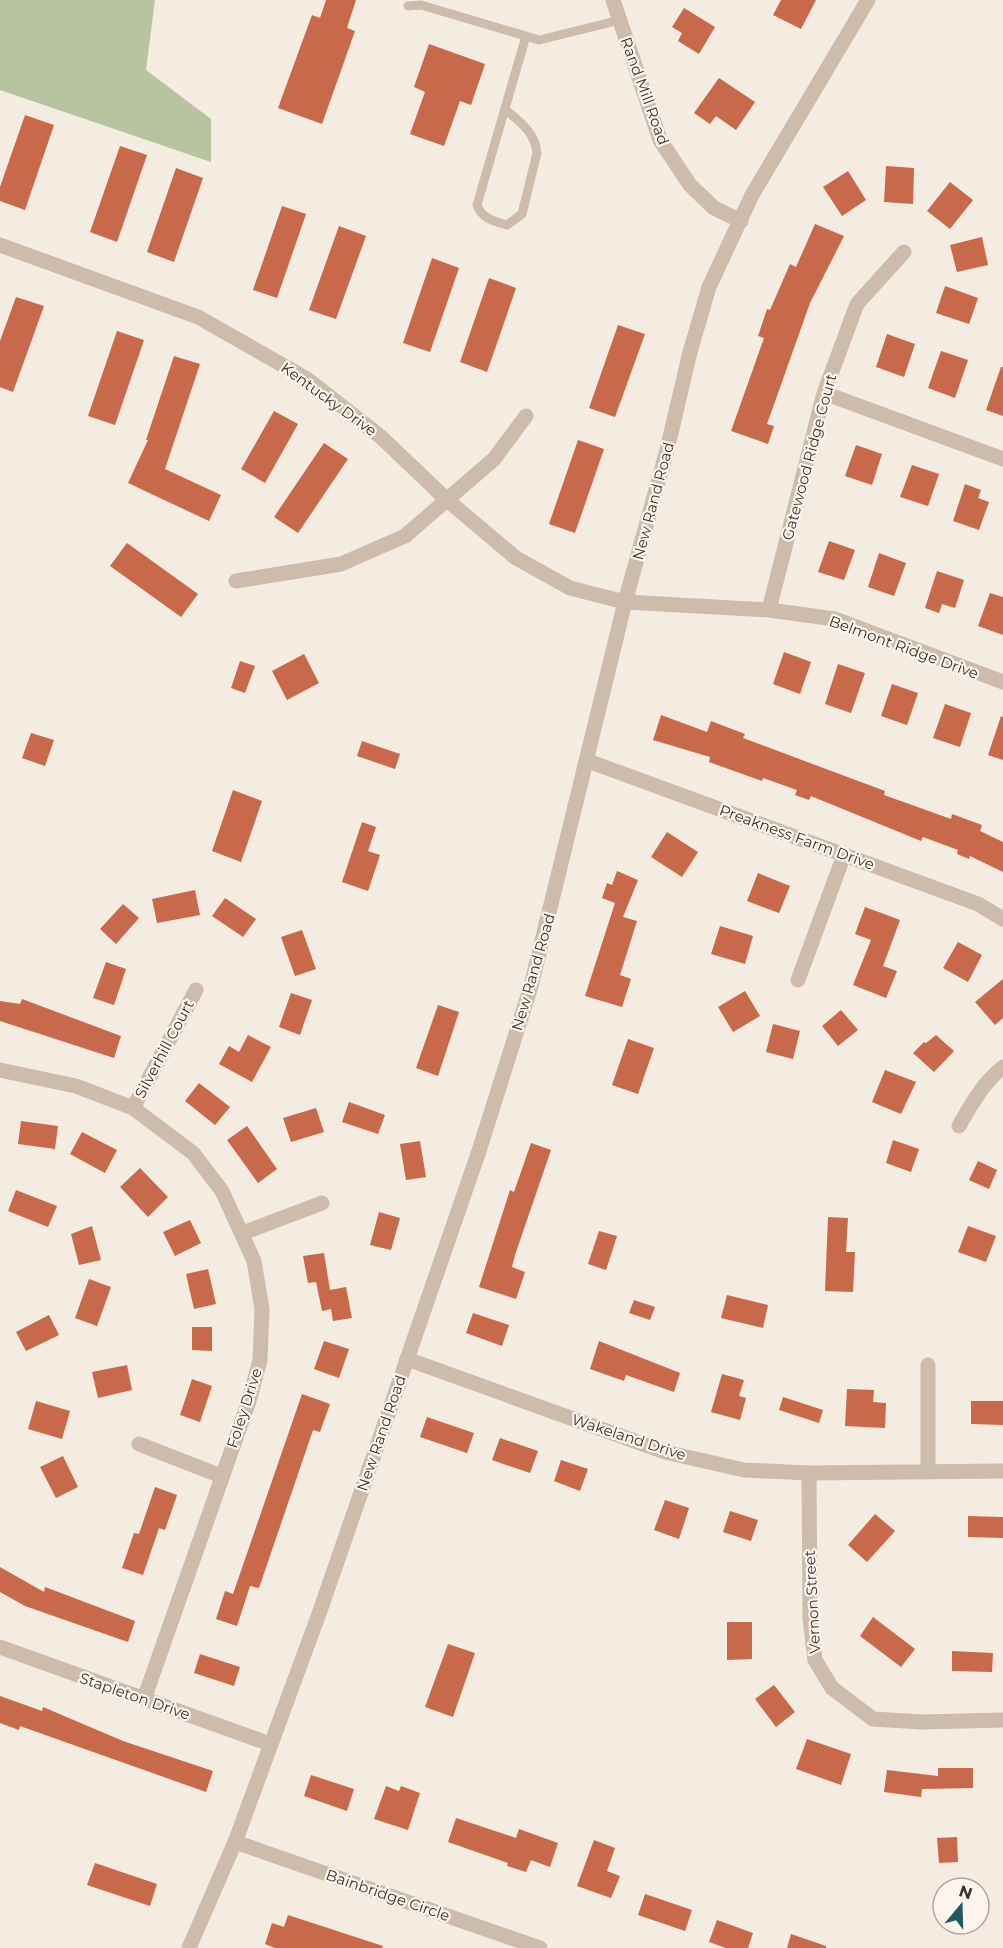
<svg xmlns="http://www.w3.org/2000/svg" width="1003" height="1948" font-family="Montserrat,sans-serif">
  <rect width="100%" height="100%" fill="#f4ebe1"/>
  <path fill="#b8c4a0" d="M0,0h155l-9,70 65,49v43l-211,-72z"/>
  <path fill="#c8694b" d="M326,0h30l-9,28 8,3 -33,93 -44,-16 34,-93 8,3z
    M781,0h35l-15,29 -28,-14z
    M684,8l31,19 -16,27 -21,-13 4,-8 -10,-6z
    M429,44l56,20 -14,41 -11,-4 -16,45 -34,-12 15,-42 -11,-5z
    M719,78l36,24 -19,28 -20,-14 -6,8 -16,-11z
    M25,115l29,10 -29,85 -25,-9v-14z
    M120,146l27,9 -30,87 -27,-10z
    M886,166l28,2 -1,36 -29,-2z
    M176,168l27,10 -29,84 -27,-10z
    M848,171l18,29 -24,16 -19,-29z
    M950,182l23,18 -23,29 -23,-18z
    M282,206l24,8 -29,84 -24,-8z
    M815,224l29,12 -34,67 -43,121 7,2 -6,18 -37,-13 33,-93 -6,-2 9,-27 3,1 20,-46 6,3z
    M339,226l27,10 -30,83 -27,-9z
    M982,237l6,28 -31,7 -7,-27z
    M432,258l27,10 -29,84 -27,-9z
    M489,278l27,10 -29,84 -27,-10z
    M945,286l33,12 -9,26 -33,-11z
    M16,297l28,9 -31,86 -13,-5v-46z
    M618,325l27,9 -30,83 -26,-9z
    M117,331l27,9 -29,85 -27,-9z
    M887,334l28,10 -11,33 -28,-10z
    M941,351l27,9 -13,38 -27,-10z
    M174,356l26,8 -35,105 56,26 -12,26 -81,-38 20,-43h-2z
    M1001,367h2v49l-17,-6z
    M274,411l24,13 -33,59 -24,-14z
    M578,440l26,9 -29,84 -26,-9z
    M324,443l24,16 -50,74 -24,-16z
    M856,445l26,9 -10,31 -27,-9z
    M912,465l27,9 -11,32 -28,-9z
    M965,484l16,6 -3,8 11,4 -10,28 -26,-9z
    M829,541l26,9 -11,30 -26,-8z
    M127,543l71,51 -17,23 -71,-51z
    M879,553l27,10 -12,33 -26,-9z
    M937,571l27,9 -9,28 -13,-4 -3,9 -14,-5z
    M990,593l13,4v38l-25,-9z
    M784,652l27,10 -11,32 -27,-10z
    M304,654l15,29 -32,17 -15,-29z
    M240,661l15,5 -10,27 -14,-5z
    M838,664l27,9 -14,40 -26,-9z
    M892,684l26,9 -11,32 -26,-9z
    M945,704l26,9 -11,34 -27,-9z
    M661,715l46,17 4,-11 34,13 -2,4 142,53 -1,4 67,24 1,-5 30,11 -2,6 23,11v30l-33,-16 -1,3 -12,-5 1,-4 -35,-13 -2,4 -110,-45 -2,4 -14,-5 2,-5 -34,-12 -1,3 -53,-19 1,-5 -57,-17z
    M1001,716l2,1v43l-15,-5z
    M31,733l23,7 -9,26 -23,-8z
    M362,741l38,13 -5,15 -38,-13z
    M233,790l29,11 -21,61 -29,-11z
    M362,822l14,5 -8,24 12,4 -12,36 -26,-9z
    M667,832l31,20 -16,25 -31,-20z
    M617,871l21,9 -15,37 14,4 -17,54 11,4 -9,28 -37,-11 30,-93 -13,-5 5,-15 5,2z
    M758,873l32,13 -11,27 -32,-12z
    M195,890l5,25 -43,8 -5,-24z
    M225,898l31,21 -13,18 -31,-21z
    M123,904l16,14 -23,26 -16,-15z
    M865,907l35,13 -17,46 14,5 -11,27 -33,-13 18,-45 -16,-6z
    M720,926l33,10 -8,28 -34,-10z
    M302,930l14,39 -21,7 -14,-39z
    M958,942l24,13 -14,27 -25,-14z
    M106,962l20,7 -12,36 -21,-7z
    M1003,979v39l-8,7 -20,-23z
    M745,991l15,25 -27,16 -15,-25z
    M291,993l21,7 -12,35 -21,-8z
    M22,999l99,37 -7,22 -114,-37v-20l20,3z
    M438,1005l21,7 -21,64 -22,-8z
    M841,1010l17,20 -20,16 -16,-20z
    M773,1024l27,7 -7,28 -27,-7z
    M248,1035l23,12 -19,35 -33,-18 10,-18 10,6z
    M936,1035l18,16 -20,21 -21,-19 11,-11 2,1z
    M628,1039l26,9 -16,46 -26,-9z
    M885,1070l31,12 -15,32 -29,-12z
    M199,1083l31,24 -15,18 -30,-24z
    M349,1102l36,13 -7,19 -36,-12z
    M316,1108l8,24 -33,10 -8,-24z
    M21,1121l37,5 -3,23 -37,-5z
    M247,1126l30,43 -19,14 -31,-43z
    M82,1132l35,18 -12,23 -35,-19z
    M893,1140l26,9 -8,23 -25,-9z
    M420,1141l6,36 -20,3 -6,-36z
    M531,1143l20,7 -36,105 -3,12 13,5 -9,27 -37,-12 31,-97 4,2z
    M978,1161l19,9 -8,19 -20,-9z
    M140,1168l28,29 -20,20 -28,-30z
    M16,1190l41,16 -9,21 -40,-16z
    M379,1212l21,6 -9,32 -21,-5z
    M828,1217l20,1 -2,34h9l-2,40 -28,-1z
    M190,1220l11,23 -26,13 -12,-24z
    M92,1226l9,34 -22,5 -8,-31z
    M968,1226l28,10 -10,26 -28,-10z
    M599,1231l18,5 -11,34 -18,-6z
    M324,1253l6,37 16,-3 6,31 -19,3 -2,-12 -9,2 -6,-29 -8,1 -5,-27z
    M208,1269l8,35 -22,5 -8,-35z
    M89,1279l22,8 -14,39 -22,-8z
    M727,1295l41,10 -5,23 -42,-10z
    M634,1300l21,7 -5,13 -21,-7z
    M473,1313l36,12 -7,21 -36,-13z
    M49,1315l10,20 -33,16 -10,-19z
    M192,1327h20v24l-20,-1z
    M324,1341l25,8 -10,29 -25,-9z
    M599,1341l81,32 -6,19 -48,-17 -2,6 -34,-12z
    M127,1365l5,25 -34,8 -6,-26z
    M722,1374l22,6 -5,16 7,2 -6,22 -29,-8z
    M192,1379l20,7 -12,36 -20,-7z
    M847,1389l27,1 -1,12 13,1 -1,25 -40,-2z
    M302,1394l28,10 -10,28 -7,-2 -54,158 -9,-2 -13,40 -21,-7 9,-28 8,3z
    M783,1397l40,13 -4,13 -40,-13z
    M36,1401l34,10 -8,28 -34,-10z
    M971,1401h32v24l-32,-1z
    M427,1417l47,16 -7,20 -47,-16z
    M500,1438l38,13 -8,22 -38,-13z
    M63,1456l15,31 -22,11 -16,-31z
    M561,1460l27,9 -8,22 -26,-10z
    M155,1487l22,8 -12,35 -6,-2 -16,47 -21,-7 12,-35 5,1z
    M665,1500l24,8 -10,31 -25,-9z
    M730,1511l28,9 -7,21 -28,-9z
    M875,1514l20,17 -28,31 -19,-17z
    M968,1516l35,1v21l-35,-1z
    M0,1567l44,25 1,-5 90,34 -7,21 -103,-36 -25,-14z
    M873,1617l42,32 -14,18 -41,-31z
    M727,1622h25v37l-25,1z
    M448,1644l27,9 -22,64 -28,-10z
    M952,1651l41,2 -1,19 -40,-1z
    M200,1654l40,13 -6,19 -40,-13z
    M774,1685l21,27 -19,15 -21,-28z
    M0,1696l42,15 1,-4 80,34 90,30 -7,21 -186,-66 -1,4 -19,-7z
    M807,1739l44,15 -10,31 -45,-16z
    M938,1768h35v20l-51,1 -1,8 -37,-5 3,-22 51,6z
    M311,1775l43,14 -7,22 -43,-15z
    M386,1786l13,5 2,-5 19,7 -12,37 -34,-11z
    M456,1818l60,20 3,-9 39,14 -8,24 -19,-7 -5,12 -19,-6 1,-3 -60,-21z
    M957,1837l1,25 -19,1 -2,-25z
    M594,1840l21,8 -8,23 13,5 -9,22 -34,-12z
    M95,1863l62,21 -7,22 -63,-21z
    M645,1894l47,16 -7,21 -47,-16z
    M288,1915l95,31 -1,2h-107l-10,-4 7,-21 12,4z
    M717,1920l36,13 -5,15h-22l-17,-6z
    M791,1934l35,12v2h-39z"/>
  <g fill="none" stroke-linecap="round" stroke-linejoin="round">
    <path stroke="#cdbbac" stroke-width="9" d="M408,6l13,-1 118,35 81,-20
      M505,109c15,13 30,23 32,44l-15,61 -15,11c-13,-4 -25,-6 -30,-20l49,-169"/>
    <path stroke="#cdbbac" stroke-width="15" d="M613,0l47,140 30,45 24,23 27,13
      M0,245l198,72 109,62 74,58 65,62 70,59 54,30 55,14 144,8 66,9 168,63
      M824,393l179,66
      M236,581l105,-17 64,-28 89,-77 32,-43
      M769,610l55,-217 33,-89 47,-52
      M588,761l390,143 25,15
      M798,980l46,-125
      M0,1070l76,16 57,22 60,45 29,38 32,70 8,48 -2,51 -11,41 -105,298
      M133,1108l63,-118
      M959,1126c13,-23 24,-43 44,-59
      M243,1233l79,-30
      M407,1359l258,93 79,18 65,3 194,-2
      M928,1365v107
      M139,1444l82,32
      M809,1473l1,145 5,42 17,28 41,31 49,3 81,-2
      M0,1647l270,97
      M235,1842l305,106"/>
    <path stroke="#cdbbac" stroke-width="15" d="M189,1948l46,-106 85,-231 159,-460 52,-165 94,-384 42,-152 23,-98 19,-65 43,-92 116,-195"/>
  </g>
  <g text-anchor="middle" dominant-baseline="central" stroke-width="4.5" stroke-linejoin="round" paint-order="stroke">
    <g font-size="15" fill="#3b302b" stroke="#fbf5ee">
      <text transform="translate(645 91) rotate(70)">Rand Mill Road</text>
      <text transform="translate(329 399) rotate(36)">Kentucky Drive</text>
      <text transform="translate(809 457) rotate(-75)">Gatewood Ridge Court</text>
      <text transform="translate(653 501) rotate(-75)">New Rand Road</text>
      <text transform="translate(904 647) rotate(20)">Belmont Ridge Drive</text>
      <text transform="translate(797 837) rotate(20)">Preakness Farm Drive</text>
      <text transform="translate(533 972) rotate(-74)">New Rand Road</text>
      <text transform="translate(164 1049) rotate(-62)">Silverhill Court</text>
      <text transform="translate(244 1408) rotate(-72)">Foley Drive</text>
      <text transform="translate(381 1433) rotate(-71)">New Rand Road</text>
      <text transform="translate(629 1437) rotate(18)">Wakeland Drive</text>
      <text transform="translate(812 1602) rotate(-93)">Vernon Street</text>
      <text transform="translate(135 1696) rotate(19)">Stapleton Drive</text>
      <text transform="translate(388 1895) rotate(19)">Bainbridge Circle</text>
    </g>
  </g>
  <g transform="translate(961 1906) rotate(19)"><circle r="28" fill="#fbf5ee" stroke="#aea6a0" stroke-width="1.5"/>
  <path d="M0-4.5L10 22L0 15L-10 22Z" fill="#1f5a5e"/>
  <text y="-9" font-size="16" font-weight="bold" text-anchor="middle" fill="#3b302b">N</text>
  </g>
</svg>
